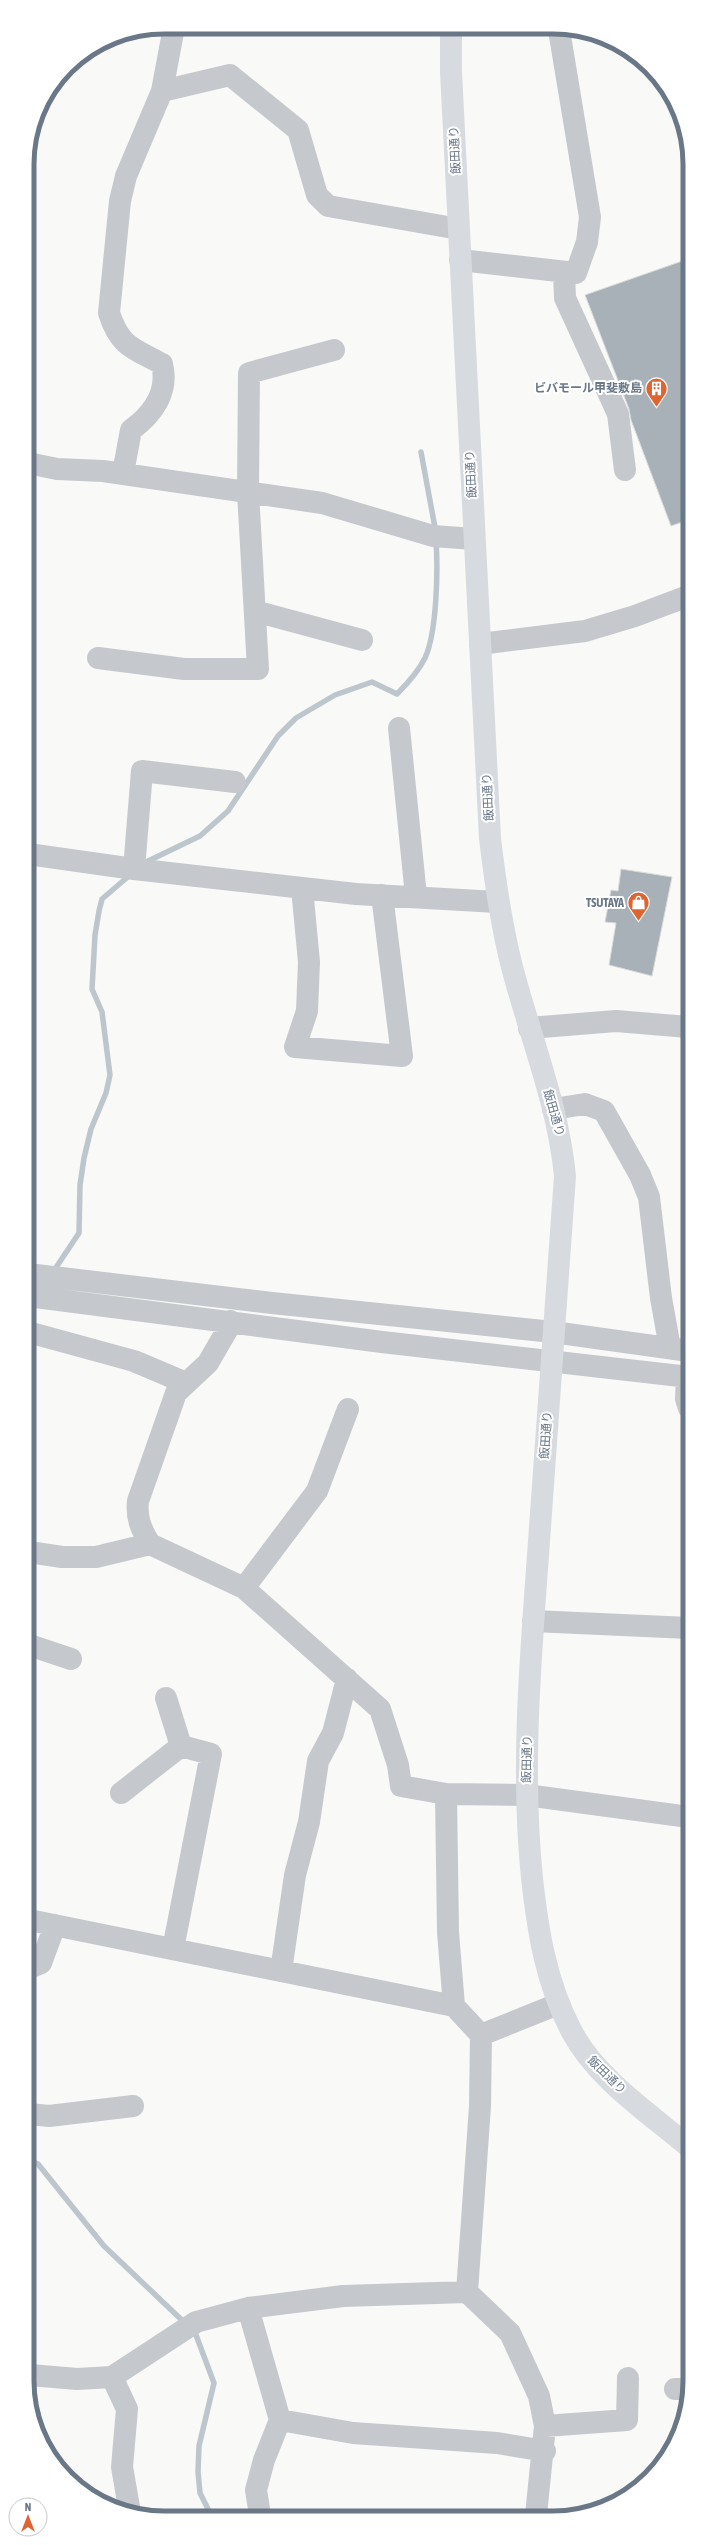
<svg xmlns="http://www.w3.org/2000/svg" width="717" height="2545" font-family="'Asap Condensed','Noto Sans JP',sans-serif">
  <rect width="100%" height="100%" fill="#f9f9f7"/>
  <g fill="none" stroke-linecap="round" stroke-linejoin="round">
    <path stroke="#bdc6cc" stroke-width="5.5" d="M421,452l15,81
      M144,863l56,-27 28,-25 50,-75 18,-18 39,-23 37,-13 25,12c11,-11 21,-22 28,-36 12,-26 13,-88 11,-117
      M53,1272l26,-39 1,-48 4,-27 7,-29 15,-36 4,-18 -8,-63 -10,-23 3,-54 4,-24 3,-12 28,-24
      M29,2160l9,4 66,82 82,78
      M192,2330l4,5 18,48 -15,63 -1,26 2,21 11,22"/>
  </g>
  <path fill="#a9b1b8" stroke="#dbdbd9" d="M688,259v261l-17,6 -40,-106 -2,-11 -44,-114z
    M621,869l51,8 -20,99 -43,-11 7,-42 -11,-1 6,-32 7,1z"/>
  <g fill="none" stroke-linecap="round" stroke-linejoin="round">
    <path stroke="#c5c8cc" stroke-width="22" d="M162,91l68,-16 68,55 19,65 11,11 131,23
      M460,260l116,13 11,-31 3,-25 -31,-187
      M564,272l1,26 53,116 7,56
      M28,463l29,6 46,2 219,32 111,33 41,3
      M123,473l8,-43c22,-16 38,-38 31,-66 -29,-16 -42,-17 -53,-51l11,-112 6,-25 36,-85 12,-64
      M255,611l107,29
      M480,644l105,-13 50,-15 53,-20
      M98,658l86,11h74l-10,-177 1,-119 85,-23
      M399,728l17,168
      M28,854l106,15 222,25 141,8
      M134,869l8,-98 93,11
      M302,888l7,74 -2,49 -12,36 107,9 -20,-161
      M529,1028l87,-7 72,6
      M553,1109l32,-5 19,7 36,64 9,22 12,101 9,50
      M28,1274l244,29 281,29 136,19
      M28,1296l354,46 307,35
      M230,1321v4l-22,38 -32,30 -38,108c-2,17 3,28 12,43l94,44 136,121 18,56 3,21 45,8 2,138 6,74
      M28,1332l106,29 52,22
      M687,1376l-1,23 3,9
      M29,1552l33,5h34l54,-13
      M244,1588l73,-97 31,-82
      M533,1621l156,7
      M29,1645l42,14
      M166,1698l15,48 30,8 -38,195
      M121,1793l60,-47
      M446,1794l80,1 163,22
      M29,1920l425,86 27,29 -1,71 -13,186
      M29,1968l12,-5 14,-38
      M281,1971l14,-96 14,-53 9,-61 15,-28 14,-54
      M481,2035l77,-31
      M29,2114l20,2 84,-10
      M248,2308l32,112 -16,40 -8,30 4,25
      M30,2375l47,4 35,-2 84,-55 52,-14 95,-12 124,-4 43,41 29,63 6,30 -9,89
      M112,2377l15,32 -5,58 8,46
      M675,2389h15
      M280,2420l73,13 144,10 48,8
      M545,2426l82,-6 1,-42"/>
    <path stroke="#d7dbdf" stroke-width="22" d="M451,29v43l39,766c5,43 11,86 22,129 18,69 46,137 53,209 -9,116 -17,233 -25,351 -8,117 -20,234 -8,351 6,54 14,105 40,154 25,47 77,81 117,115"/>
  </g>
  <defs>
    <symbol id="building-pin" viewBox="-11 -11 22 30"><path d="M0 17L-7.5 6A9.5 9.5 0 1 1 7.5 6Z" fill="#de6531" stroke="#fff"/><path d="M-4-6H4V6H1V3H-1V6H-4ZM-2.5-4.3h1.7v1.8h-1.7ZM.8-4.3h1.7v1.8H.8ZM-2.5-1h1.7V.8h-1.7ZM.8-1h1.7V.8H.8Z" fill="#fff"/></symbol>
    <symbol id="shop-pin" viewBox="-11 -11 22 30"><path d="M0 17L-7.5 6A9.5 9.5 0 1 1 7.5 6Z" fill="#de6531" stroke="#fff"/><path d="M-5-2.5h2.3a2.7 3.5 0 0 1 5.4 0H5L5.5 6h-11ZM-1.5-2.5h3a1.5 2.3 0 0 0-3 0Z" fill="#fff"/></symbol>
  </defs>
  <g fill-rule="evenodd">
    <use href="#building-pin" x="644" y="376" width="25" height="34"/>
    <use href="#shop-pin" x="626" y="890" width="25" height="34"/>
  </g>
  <g text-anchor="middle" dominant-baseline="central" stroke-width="4" stroke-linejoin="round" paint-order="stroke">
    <g font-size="12" fill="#697787" stroke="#fff">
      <text transform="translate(455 150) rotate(-93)">飯田通り</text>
      <text transform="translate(471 474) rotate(-93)">飯田通り</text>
      <text transform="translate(488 797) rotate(-93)">飯田通り</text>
      <text transform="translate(554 1113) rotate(74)">飯田通り</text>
      <text transform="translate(546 1435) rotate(-86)">飯田通り</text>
      <text transform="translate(527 1759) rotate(-89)">飯田通り</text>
      <text transform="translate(607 2075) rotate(44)">飯田通り</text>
    </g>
    <g font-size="12" font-weight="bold" fill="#697787" stroke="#fff" text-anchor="end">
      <text x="642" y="388">ビバモール甲斐敷島</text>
      <text x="624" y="903">TSUTAYA</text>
    </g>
  </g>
  <path d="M0 0H717V2545H0ZM164 34H553A130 130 0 0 1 683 164V2381A130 130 0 0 1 553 2511H164A130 130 0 0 1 34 2381V164A130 130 0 0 1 164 34Z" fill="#fff" fill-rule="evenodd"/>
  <path fill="none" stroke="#697787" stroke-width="5" d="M164 34H553A130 130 0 0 1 683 164V2381A130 130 0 0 1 553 2511H164A130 130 0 0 1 34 2381V164A130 130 0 0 1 164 34Z"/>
  <g transform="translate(28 2517)"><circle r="19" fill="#ffffff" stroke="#c3c9cf"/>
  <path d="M0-3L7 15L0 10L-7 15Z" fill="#de6531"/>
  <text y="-6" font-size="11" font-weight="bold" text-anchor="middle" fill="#697787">N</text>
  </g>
</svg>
